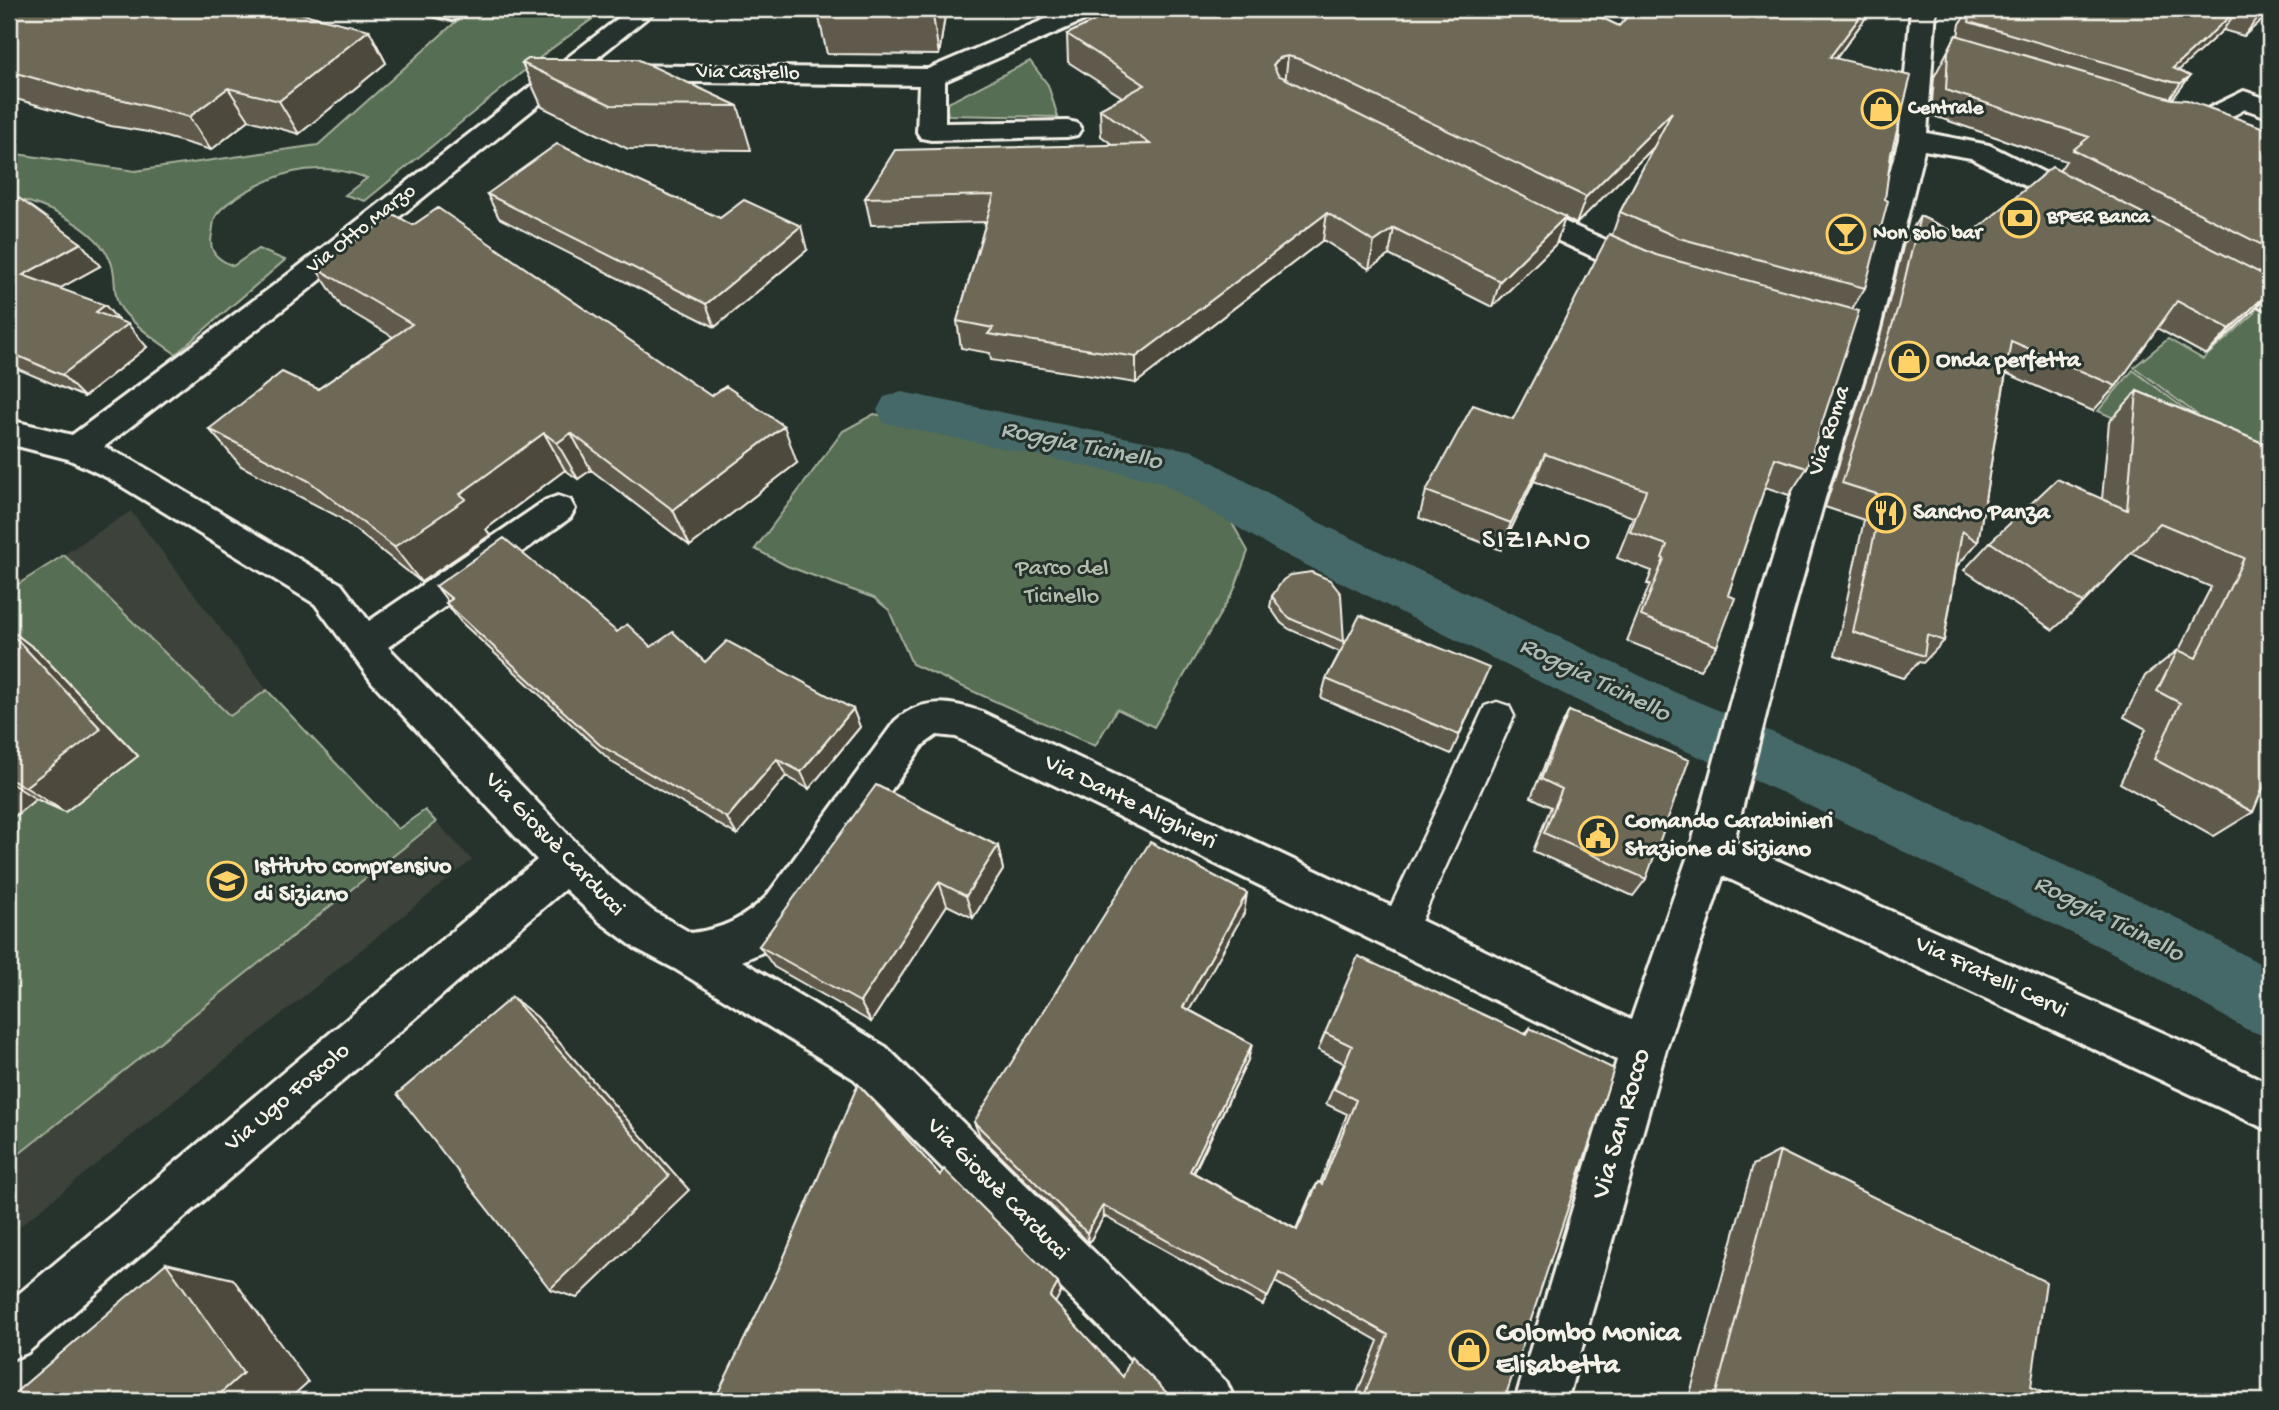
<svg xmlns="http://www.w3.org/2000/svg" width="2279" height="1410" font-family="'Gochi Hand',sans-serif">
  <rect width="100%" height="100%" fill="#26332d"/>
  <filter id="ink" filterUnits="userSpaceOnUse"><feTurbulence type="fractalNoise" baseFrequency=".0143" numOctaves="2"/><feDisplacementMap in="SourceGraphic" scale="14" xChannelSelector="R" yChannelSelector="G"/><feConvolveMatrix kernelMatrix="1 2 1 2 8 2 1 2 1" color-interpolation-filters="sRGB"/></filter>
  <g filter="url(#ink)">
    <path fill="#3c433a" d="M131,511l136,179 131,139 27,-19 47,50 -463,375v-645z"/>
    <path fill="#576e52" stroke="#a6b09d" stroke-width="2" d="M470,9h136l-59,43 -182,149 -20,-6 22,-17c-25,-9 -48,-12 -74,-6 -19,4 -71,28 -78,46 -2,5 -2,11 -3,16 -4,18 5,25 21,32l25,-17 27,11 -109,94c-15,-10 -49,-34 -57,-49 -7,-13 -2,-29 -8,-43 -15,-36 -67,-58 -102,-65v-44l126,18 183,-26z
      M1030,61l18,24 10,32 -110,-2 -2,-11z
      M2039,201l231,103v166l-136,-103 34,-28 35,20 52,-46z
      M2133,370l137,103 -11,10 -161,-72z
      M874,414l120,23 132,17 48,24 54,38 20,35 -14,39 -80,137 -37,-18 -22,37 -183,-82 -23,-54 -15,-12 -87,-32 -32,-17 88,-118z
      M64,555l166,161 37,-26 131,139 27,-19 11,12 -427,340v-572z"/>
    <g fill="none" stroke-linecap="round" stroke-linejoin="round">
      <path fill="#446968" fill-rule="evenodd" d="M902,392l291,59 123,70 358,171 151,62 342,159 103,56v69l-24,-9 -125,-72 -340,-165 -149,-64 -354,-177 -118,-69 -276,-59 -7,-13 7,-13z"/>
      <defs>
        <path id="lane" d="M1497,702l12,4 5,10 -102,225 -13,5 -13,-5 -5,-12 5,-12 99,-211z"/>
        <path id="street" d="M425,9h37l3,3 -4,5 -9,3 -23,-6z
          M630,9h28l-355,285 -199,153 28,13 209,124 28,37 177,-121 12,-4 12,4 5,9 -5,9 -182,129 219,228 46,36 38,22c32,-4 52,-14 75,-36l129,-176c27,-24 55,-20 87,-9l649,308 59,-170 51,-187 50,-165 56,-166 52,-193 12,-130h25l-9,124 62,12 104,52 4,7 -4,7 -10,2 -10,-2 -102,-53 -47,-8 -45,182 -54,166 -46,165 -45,178 465,208 71,35v47l-547,-255 -57,173 -99,352h-52l102,-341 -661,-323 -19,-2 -14,10 -127,180 -31,26 -23,10 144,86 341,336 8,18h-62l-319,-322 -179,-110 -40,-21 -35,-26 -35,-33 -538,464 -18,7v-58l528,-442 -165,-178 -57,-78 -207,-126 -40,-19 -59,-15v-24l63,15 209,-155z
          M1069,9h34l-4,5 -154,67v42l122,-2 10,2 4,6 -4,6 -10,2 -136,3 -10,-2 -4,-6 2,-47 -303,-4 -9,-2 -4,-6 4,-6 9,-2 312,4z
          M2244,91l26,9v18l-25,-9c-29,17 -50,20 -84,12l-4,-6 4,-6 10,-2 36,2z
          M1513,199l147,65 4,7 -4,7 -11,3 -11,-3 -135,-63 -5,-7 5,-7z
          M2217,264l53,24v23l-64,-30 -4,-7 4,-7z"/>
      </defs>
      <use href="#lane" stroke="#f4f1e8" stroke-width="5"/>
      <use href="#street" stroke="#f4f1e8" stroke-width="6"/>
      <use href="#lane" fill="#26332d" fill-rule="evenodd"/>
      <use href="#street" fill="#26332d" fill-rule="evenodd"/>
    </g>
    <path fill="#5f5a4b" stroke="#f4f1e8" stroke-width="2" d="M9,9l360,21 17,33 -87,71 -50,-14 -38,30 -63,-18 -37,-6 -102,-29z
      M817,9h129l-7,46 -112,-1z
      M1097,9h486l36,17 248,-10 -31,43 55,95 -26,134 -13,21 -45,159 -18,27 -24,-8 -37,108 -11,51 -17,24 -73,-29 23,-57h-3l5,-13 -35,-13 16,-41 -99,-36 -33,69 -82,-32 7,-27 87,-72 99,-184 8,-23 34,-65 -78,77 -11,-6 -9,26 -64,63 -103,-52 -20,14 -46,-29 -187,143 -145,-23 -1,-7 -29,-5 -4,-27 29,-99 -115,3 -6,-27 248,-53 -12,-9 -1,-27 22,-12 -54,-35 -1,-28 32,-15 -2,-1z
      M1968,9h302l-26,27 -21,-6 -45,40 12,6 -18,23 92,29 6,-7v171l-15,17 -49,46 -49,-27 -41,58 -23,25 -87,-38 -28,169 -21,24v-1l-13,76 -21,22 -4,-1 -16,16 -68,-23 29,-135 -39,-13 56,-174 23,-90 16,-27 46,22 93,-67 7,-10 -135,-46 3,-38 22,-42 2,1 2,-12z
      M522,63l216,43 13,44 -123,-1 -86,-42z
      M9,191l91,75 -40,22 59,33 28,26 -63,50 -71,-30 -4,-4v-31l1,-2 -1,-1z
      M487,194l320,56 -92,77 -216,-109z
      M315,267l482,196 -107,83 -99,-76 -13,9 -13,-9 -79,59 4,6 -69,47 -82,-65 -98,-51 -32,-37 109,-40 75,-52 -52,-31z
      M2137,391l133,55v339l-8,5 -9,22 -39,24 -94,-53 26,-54 -22,-12 21,-41 33,-26h1l32,-63 -80,-34 -48,50 -30,27 -89,-60 26,-28 112,-43 7,-77z
      M436,586l181,46 34,15 54,15 148,47 7,18 -51,62 -23,-13 -49,59 -124,-72 -152,-141 -15,-19 2,-1z
      M1272,596l72,46v4l137,41 -30,67 -130,-56 5,-19 14,-27 -51,-23 -8,-6 -11,-16z
      M9,629l30,23 99,104 -73,56 -29,-13 -27,22z
      M1569,711l77,168 -13,17 -100,-45 18,-44 -20,-10 28,-66z
      M998,846l5,24 -30,48 -26,-13 -76,117 -97,-55 -15,-21z
      M1244,913l-55,97 63,34 -4,16 -54,113 102,56 15,-35 7,-12 2,1 27,-69 -21,-10 18,-41 -26,-13 7,-17 200,1 5,-6 -26,373h-150l24,-60 -103,-59 -12,23 -159,-89 -15,27 -109,-107 -6,-14z
      M1780,1151l251,236 29,14h-372l65,-236z"/>
    <path fill="#4d4a3d" stroke="#f4f1e8" stroke-width="2" d="M932,9h14l-7,46z
      M1866,9h5l-4,7 -50,68 13,-27z
      M2238,9l-15,21 -56,51 6,-13z
      M2267,9h3v4l-26,23 16,-21z
      M369,30l17,33 -87,71 -20,-33z
      M1288,56l-3,27 -9,2 -3,-20 6,-7z
      M2190,76l-16,21 -8,7 15,-21z
      M228,88l21,32 -38,30 -22,-33z
      M1672,112l-10,27 -86,85 10,-27z
      M1327,213l-4,27 -187,143v-26z
      M1565,217l-9,27 -64,63 8,-26z
      M801,226l6,24 -92,77 -9,-23z
      M1394,228l-5,27 -20,14 5,-27z
      M81,243l19,23 -56,31 -21,-22z
      M2270,291l-15,18 -49,46 24,-26z
      M105,305l19,22 4,-3 19,23 -63,50 -22,-22 34,-63z
      M784,426l13,37 -107,83 -17,-36z
      M544,433l21,37 -79,59 4,6 -69,47 -27,-35 66,-53z
      M571,433l20,37 -13,9 -21,-36z
      M1545,454l-11,27 -33,69 10,-27z
      M9,629l30,23 99,104 -73,56 -40,-25z
      M853,709l7,18 -51,62 -8,-17z
      M777,759l9,17 -49,59 -10,-17z
      M9,782l27,17 -27,22z
      M998,846l5,24 -30,48 -7,-22z
      M939,882l8,23 -76,117 -11,-20z
      M1247,893l-3,20 -63,112 2,-18z
      M512,997l25,20 152,173 -112,108 -27,-9z
      M1252,1044l-4,16 -60,123 2,-12z
      M1103,1205l1,11 -15,27 -2,-10z
      M166,1263l67,16 75,103 -21,19h-75z
      M1058,1283l3,9 -7,13 -4,-8z"/>
    <path fill="#6e6957" stroke="#f4f1e8" stroke-width="2" d="M9,9h274l86,21 -90,71 -51,-13 -39,29 -65,-17 -37,-7 -78,-22z
      M1120,9h463l36,17 15,-17h232l-36,48 81,19 -20,78 -6,45 3,2 -23,87 -186,-50 -59,-26 52,-100 -86,85 -287,-138 -11,-3 -9,2 -6,7 5,10 287,142 -65,64 -106,-53 -20,14 -47,-29 -191,144 -148,-23 5,-6 -36,-7 37,-126 -129,3 30,-48 255,-6 -50,-35 45,-24 -78,-51z
      M1971,9h296l-7,6 -22,-6 -65,59 17,8 -9,7 -9,-1 -203,-60z
      M1956,35l216,64 15,1 77,28 6,-7v128l-197,-99 16,-13 -143,-47 2,-39z
      M528,59h109l101,47 -127,-1 -89,-42z
      M557,144l163,74 24,-18 57,26 -95,78 -219,-110z
      M2052,167l218,111v13l-40,38 -53,-28 -61,85 -105,-45 -33,201 -16,-11 -18,110 -17,-6 -3,21 -71,-24 30,-136 -41,-13 56,-176 22,-91 46,22z
      M9,191l72,52 -58,32 82,30 -9,7 32,12 -66,51 -53,-23v-20l3,-3 -3,-2z
      M438,208l273,188 15,-10 58,40 -111,84 -102,-77 -14,10 -13,-10 -84,61 6,5 -72,48 -85,-66 -100,-52 73,-57 36,17 94,-65 -97,-57 80,-52 18,10z
      M1609,234l47,21 203,56 -52,157 -32,-10 -47,137 7,3 -18,48 -76,-30 23,-57 -2,-1 5,-13 -37,-13 16,-42 -101,-36 -34,69 -85,-32 47,-86 40,14z
      M2137,391l133,55v325l-17,41 -99,-53 26,-56 -23,-12 21,-41 18,8 48,-100 -84,-35 -77,80 -93,-61 67,-63 70,31z
      M504,538l113,94 10,-8 24,23 22,-15 32,30 22,-21 126,68 -52,63 -24,-13 -50,59 -127,-73 -154,-142 6,-4 -16,-13z
      M1311,572l19,8 11,14 3,48 -53,-23 -8,-7 -11,-16 11,-16 8,-5z
      M1360,615l129,53 -30,67 -133,-56z
      M9,631l92,98 -76,58 -16,-8z
      M1569,711l120,49 -43,119 -102,-46 18,-44 -21,-10z
      M876,785l122,61 -32,50 -27,-14 -79,120 -101,-56z
      M1150,842l97,51 -64,114 69,37 -62,127 107,59 21,-48 4,2 34,-84 -22,-11 18,-43 -27,-13 33,-77 169,79 3,-7 84,41 -110,332h-142l26,-66 -109,-62 -11,24 -165,-92 -16,28 -113,-111z
      M512,997l157,179 -119,113 -153,-195z
      M858,1084l82,91 4,-6 114,114 -8,14 73,80 8,-20 42,42h8l2,2h-469l67,-137z
      M1780,1151l266,131 -15,105 29,14h-346z
      M166,1263l77,110 -31,28h-203v-3z"/>
  </g>
  <defs>
    <symbol id="shop-ring" viewBox="-11 -11 22 22"><circle r="9.5" fill="#26332d" stroke="#ffd166" stroke-width="1.5"/><path d="M-5-2.5h2.3a2.7 3.5 0 0 1 5.4 0H5L5.5 6h-11ZM-1.5-2.5h3a1.5 2.3 0 0 0-3 0Z" fill="#ffd166"/></symbol>
    <symbol id="bank-ring" viewBox="-11 -11 22 22"><circle r="9.5" fill="#26332d" stroke="#ffd166" stroke-width="1.5"/><path d="M-6-4H6V4H-6ZM0-2.3a2.3 2.3 0 1 0 0 4.6a2.3 2.3 0 1 0 0-4.6Z" fill="#ffd166"/></symbol>
    <symbol id="bar-ring" viewBox="-11 -11 22 22"><circle r="9.5" fill="#26332d" stroke="#ffd166" stroke-width="1.5"/><path d="M-6-5H6L.8 .8V4.5H3.5V6h-7V4.5H-.8V.8Z" fill="#ffd166"/></symbol>
    <symbol id="restaurant-ring" viewBox="-11 -11 22 22"><circle r="9.5" fill="#26332d" stroke="#ffd166" stroke-width="1.5"/><path d="M-5-6h1v4h1v-4h1v4h1v-4h1v5L-1.5 .5V6h-2V.5L-5-1ZM5-6V6H3V1.5H1.5Q1.5-4 5-6Z" fill="#ffd166"/></symbol>
    <symbol id="civic-ring" viewBox="-11 -11 22 22"><circle r="9.5" fill="#26332d" stroke="#ffd166" stroke-width="1.5"/><path d="M-.6-6.5H3V-4.5H.6V-3L4-1V1h2V6H-6V1h2V-1L-.6-3ZM-1.2 2.5V6h2.4V2.5Z" fill="#ffd166"/></symbol>
    <symbol id="school-ring" viewBox="-11 -11 22 22"><circle r="9.5" fill="#26332d" stroke="#ffd166" stroke-width="1.5"/><path d="M0-5L7-2L0 1L-7-2ZM-4 1L0 2.5L4 1V4Q0 6-4 4Z" fill="#ffd166"/></symbol>
  </defs>
  <g fill-rule="evenodd">
    <use href="#shop-ring" x="1859" y="87" width="44" height="44"/>
    <use href="#bank-ring" x="1998" y="196" width="44" height="44"/>
    <use href="#bar-ring" x="1824" y="212" width="44" height="44"/>
    <use href="#shop-ring" x="1887" y="339" width="44" height="44"/>
    <use href="#restaurant-ring" x="1864" y="491" width="44" height="44"/>
    <use href="#civic-ring" x="1576" y="814" width="44" height="44"/>
    <use href="#school-ring" x="205" y="859" width="44" height="44"/>
    <use href="#shop-ring" x="1447" y="1328" width="44" height="44"/>
  </g>
  <g text-anchor="middle" dominant-baseline="central" stroke-width="6" stroke-linejoin="round" paint-order="stroke">
    <g font-size="21" fill="#f4f1e8" stroke="#26332d">
      <text transform="translate(748 74) rotate(1)">Via Castello</text>
      <text transform="translate(362 230) rotate(-38)">Via Otto Marzo</text>
    </g>
    <g font-size="21" font-weight="bold" fill="#f4f1e8" stroke="#26332d" text-anchor="start">
      <text x="1908" y="109">Centrale</text>
      <text x="2047" y="218">BPER Banca</text>
      <text x="1873" y="234">Non solo bar</text>
    </g>
    <g font-size="24" font-weight="bold" fill="#f4f1e8" stroke="#26332d" text-anchor="start">
      <text x="1936" y="361">Onda perfetta</text>
      <text x="1913" y="513">Sancho Panza</text>
      <text x="1625" y="822">Comando Carabinieri<tspan x="1625" dy="28">Stazione di Siziano</tspan></text>
      <text x="254" y="867">Istituto comprensivo<tspan x="254" dy="28">di Siziano</tspan></text>
    </g>
    <g font-size="24" fill="#f4f1e8" stroke="#26332d">
      <text transform="translate(1830 431) rotate(-72)">Via Roma</text>
      <text transform="translate(1130 803) rotate(26)">Via Dante Alighieri</text>
      <text transform="translate(554 845) rotate(46)">Via Giosuè Carducci</text>
      <text transform="translate(1991 978) rotate(25)">Via Fratelli Cervi</text>
      <text transform="translate(288 1098) rotate(-40)">Via Ugo Foscolo</text>
      <text transform="translate(997 1190) rotate(45)">Via Giosuè Carducci</text>
    </g>
    <g font-size="24" fill="#b5bdac" stroke="#26332d">
      <text x="1062" y="569">Parco del<tspan x="1062" dy="28">Ticinello</tspan></text>
    </g>
    <g font-size="26" font-style="italic" fill="#aebbb5" stroke="#26332d">
      <text transform="translate(1081 447) rotate(12)">Roggia Ticinello</text>
      <text transform="translate(1594 681) rotate(26)">Roggia Ticinello</text>
      <text transform="translate(2108 920) rotate(27)">Roggia Ticinello</text>
    </g>
    <g font-size="28" letter-spacing="2" fill="#f4f1e8" stroke="#26332d">
      <text x="1537" y="541">SIZIANO</text>
    </g>
    <g font-size="28" fill="#f4f1e8" stroke="#26332d">
      <text transform="translate(1622 1124) rotate(-74)">Via San Rocco</text>
    </g>
    <g font-size="28" font-weight="bold" fill="#f4f1e8" stroke="#26332d" text-anchor="start">
      <text x="1496" y="1334">Colombo Monica<tspan x="1496" dy="32">Elisabetta</tspan></text>
    </g>
  </g>
  <rect width="2279" height="1410" fill="none" stroke="#26332d" stroke-width="35"/>
  <rect x="18" y="18" width="2244" height="1375" fill="none" stroke="#f4f1e8" stroke-width="2.5" filter="url(#ink)"/>
</svg>
